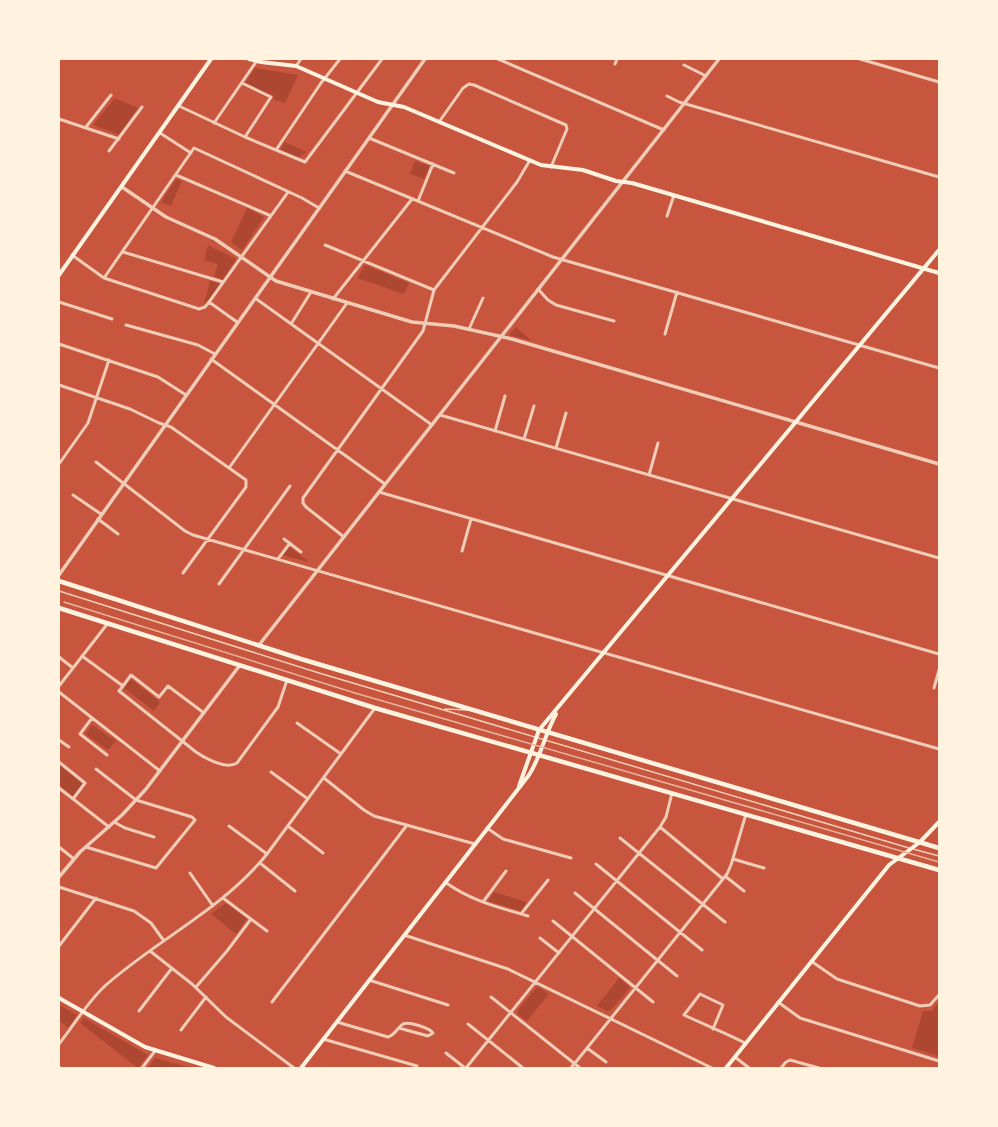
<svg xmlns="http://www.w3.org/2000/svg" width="998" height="1127" font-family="'Asap Condensed',sans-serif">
  <rect width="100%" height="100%" fill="#c8553d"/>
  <path fill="#ae4732" d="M255,68l43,7 -13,28 -12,-4 1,-3 -29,-13z
    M115,98l23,10 -19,27 -26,-10z
    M284,142l23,10 -9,5 -17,-7z
    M415,161l14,5 -5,13 -14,-5z
    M176,179l6,2 -11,25 -10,-4z
    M247,208l17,9 -22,33 -11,-8z
    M208,245l28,14 -13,21 -9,-4 4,-12 -14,-4z
    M365,265l44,18 -5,11 -47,-16z
    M210,281l10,3 -13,18 -3,2z
    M516,327l16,14 -23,-6z
    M288,547l3,1 18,14 -27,-7z
    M131,679l29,23 -6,9 -30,-23z
    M92,725l24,16 -8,9 -21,-15 -1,-2z
    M59,765l24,19 -10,12 -14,-11z
    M494,892l33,10 -6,9 -33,-10z
    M226,903l21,16 -11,15 -25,-20z
    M619,978l10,8v3l-18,21 -4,1 -10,-5z
    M538,987l11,7 -22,27 -10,-7 1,-4 18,-22z
    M938,1003l1,1v52l-27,-8 11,-37h9z
    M59,1005l18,10 -9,13 -9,-8z
    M84,1018l64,37 -10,13 -58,-45z
    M155,1058l36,10h-43z"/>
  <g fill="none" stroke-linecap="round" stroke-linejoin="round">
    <path stroke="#f1ccb7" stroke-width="1.5" d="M59,591l260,82 590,175
      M445,709l22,1
      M913,849l26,7"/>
    <path stroke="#f1ccb7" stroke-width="3" d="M498,59l166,71
      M860,59l79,23
      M615,64l2,-5
      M684,65l22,11
      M296,66l5,-7
      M242,83l29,14 -26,40
      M667,96l12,6 260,75
      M179,106l66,31 60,25 77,-103
      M59,119l60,20
      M439,122l24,-34 6,-4 5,1 92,40 1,4 -16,38
      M214,123l44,-64
      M86,127l25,-32
      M160,133l31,20
      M369,138l85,35
      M276,150l45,-67 19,-24
      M109,151l33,-44
      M345,171l208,86 386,111
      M176,175l93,40
      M418,201l15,-37
      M667,216l7,-21
      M325,245l109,45
      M123,252l100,30
      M72,255l32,23 95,31 6,-2 4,-5 79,-110
      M104,278l90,-130 108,50 17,10
      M538,289l10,11 8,5 58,16
      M255,298l177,127
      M333,299l79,-100
      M59,302l53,17
      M209,302l28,20
      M291,324l20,-32
      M126,325l72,20 17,9
      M469,329l14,-31
      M665,334l12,-42
      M59,344l99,33 28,18
      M211,359l174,125
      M59,385l71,24 29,14 12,4 75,53v7l-63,86
      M440,415l499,143
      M495,431l10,-35
      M524,439l10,-33
      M556,448l10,-35
      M96,462l89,69 8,4 746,214
      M59,464l29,-41 21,-63
      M229,468l118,-165
      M649,475l9,-32
      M379,492l560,162
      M73,495l28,19
      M98,519l20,15
      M344,537l-38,-30 -3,-4v-5l120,-167 11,-41 83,-108 13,-22
      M284,539l17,13
      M462,551l9,-32
      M278,559l12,-16
      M219,584l71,-98
      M82,656l41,30 -4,5 77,61c9,6 30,18 41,11l41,-56 9,-27
      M59,657l14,11
      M59,686l49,-63
      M123,686l8,-11 28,22 9,-11 36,27
      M934,688l5,-18
      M59,692l101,79
      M92,718l-12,16 27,21
      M297,723l44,31
      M59,740l10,7
      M59,762l26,21 -12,16
      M271,772l37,27
      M324,778l40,32 10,6 101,28
      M59,788l50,39
      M114,822l11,6 29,9
      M229,826l38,28
      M288,826l35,27
      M660,827l63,52
      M487,828l16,11 68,19
      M620,838l105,84
      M59,847l15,12
      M86,847l70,21 39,-48 -3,-3 -56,-17 -40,-31
      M733,859l31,9
      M260,863l35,28
      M596,864l106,86
      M190,873l23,33
      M725,876l19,15
      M445,882c26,19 53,25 83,34
      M59,887l75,24 17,12 13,18
      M575,893l102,83
      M223,898l44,33
      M483,902l23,-31
      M521,914l27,-34
      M553,921l100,81
      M404,935l104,34 204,99
      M540,938l19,15
      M59,946l37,-48
      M150,951l42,33 34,33 68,51
      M811,961l26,18 83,27 10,-1 9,-10
      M369,980l79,25
      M196,987l31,-36 24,-32
      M491,997l89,71
      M272,1002l135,-177
      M778,1002l22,16 139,43
      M139,1011l33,-43
      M337,1022l51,15c7,-2 9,-9 15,-13 5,-3 27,4 30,9l-5,3 -29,-8
      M468,1024l55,44
      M713,1029l10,-24 -23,-11 -16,21c21,10 42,18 61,28
      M181,1030l25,-33
      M323,1039l94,27
      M59,1044c16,-20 28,-42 47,-59 52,-46 117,-76 161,-131l108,-146
      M587,1048l19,14
      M446,1053l19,15
      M735,1057l14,11
      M59,1067l1,1
      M142,1068l13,-17
      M466,1068l194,-241 6,-10 6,-24
      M571,1068l156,-194 4,-9 15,-51
      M781,1068l5,-6 4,-2 29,8"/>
    <path stroke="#f1ccb7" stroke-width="3.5" d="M122,187l44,30 49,22 61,42 136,41 42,4 58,13 427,125
      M59,575l366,-516
      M259,645l460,-586
      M59,877l21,-25 42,-37 24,-26 94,-124"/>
    <path stroke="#fff3e0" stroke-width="4" d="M249,59l12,3 35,4 82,36 26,5 137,58 42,5 33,11 16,2 307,90
      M59,275l152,-216
      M519,786l20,-56 400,-480
      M59,998l86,49 69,21
      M301,1068l228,-293c12,-19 16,-41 27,-61
      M726,1068l163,-203 31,-23 19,-20"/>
    <path stroke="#fff3e0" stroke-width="4.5" d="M59,581l242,78 638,189
      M59,608l316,100 564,162"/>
    <path stroke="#e9b49f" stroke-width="1.5" d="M64,602l291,91 584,169"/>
  </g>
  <rect width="998" height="1127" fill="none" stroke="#fff3e0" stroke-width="120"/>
</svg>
